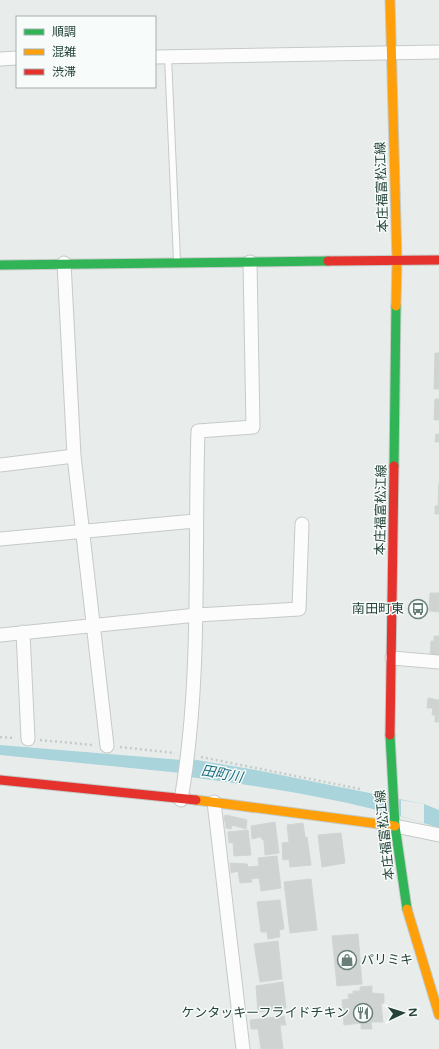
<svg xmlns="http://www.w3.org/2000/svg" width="439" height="1049" font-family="'Varela Round','Noto Sans JP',sans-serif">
  <rect width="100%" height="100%" fill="#e8edeb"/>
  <path fill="#a9d4db" d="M0,745l182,15 9,-1 65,11 168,34 15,6v18c-80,-27 -165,-40 -249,-51l-9,-4 -181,-18z"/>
  <path fill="#e8edeb" d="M401,800l23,4v19l-23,-7z"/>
  <path fill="#cfd4d2" stroke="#d1d6d4" d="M435,353h4v36h-5z
    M435,399h4v21h-5z
    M436,434h3v8h-4z
    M439,483v31h-4v-8h3z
    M430,593h9v19l-10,-1z
    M434,636h5v21h-9l1,-16h3z
    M428,698l11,2v22h-4v-7h-3l1,-7h-6z
    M226,815l21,5 -1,9 -14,-4 -1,4 -5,-1 -2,-12z
    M275,822l4,31 -14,2 -1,-14 -4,-4 -8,2 -1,-13z
    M303,823l2,14h2l4,28 -21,2 -1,-8 -6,1 -1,-17 7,-1 -2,-17z
    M248,830l3,25 -17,1 -1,-14 -4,1 -1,-11z
    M341,833l4,30 -23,4 -4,-32z
    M277,856l4,32 -20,3 -2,-13 -8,1 1,3 -12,1 -2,-12 -7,2 -1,-10 17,1 1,3 11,-1 -1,-8z
    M311,879l6,51 -27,3 -6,-51z
    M280,900l4,29 -5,1 1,7 -12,2 -1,-7h-6l-4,-30z
    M358,934l4,50 -25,2 -5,-50z
    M278,941l4,38 -22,3 -6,-38z
    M283,982l3,26 -28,4 -2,-26z
    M372,986v7l12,1v9l-3,1 2,18h-12l1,7h-11v-6l-17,2 -2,-25 7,-1 -1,-5h5v-3h7v-4z
    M284,1016l2,9h-6l3,24h-22l-3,-20h-7l-1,-9z"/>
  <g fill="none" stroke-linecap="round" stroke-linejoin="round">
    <defs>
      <path id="lane" d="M168,57l9,204"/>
      <path id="street" d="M155,57l284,-5
        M0,59l17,-1
        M64,263l10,193 33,290
        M0,465l74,-9
        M0,539l195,-18
        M23,632l5,107
        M0,635l197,-20 102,-6 3,-85
        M392,658l47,4
        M181,800c21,-122 13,-246 17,-369l55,-4 -3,-165
        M214,802l29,247
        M395,826l44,9"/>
      <path id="fast" d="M0,265l328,-4
        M394,466l2,-160
        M390,735l5,91 12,83"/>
      <path id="slow" d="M390,0l7,260 -1,46
        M196,800l199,26
        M407,909l32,106"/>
      <path id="jam" d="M328,261l111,-1
        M390,735l4,-269
        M0,780l196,20"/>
    </defs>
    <use href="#lane" stroke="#c5cac8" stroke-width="8"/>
    <use href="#street" stroke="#c5cac8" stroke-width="15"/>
    <use href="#fast" stroke="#c3cbc8" stroke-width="11"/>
    <use href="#slow" stroke="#c3cbc8" stroke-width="11"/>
    <use href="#jam" stroke="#c3cbc8" stroke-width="11"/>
    <path stroke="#c3ccca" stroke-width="2.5" stroke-dasharray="2 3" stroke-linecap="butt" d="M0,737l15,1
      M40,740l53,5
      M120,747l55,6
      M201,757l159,32"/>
    <use href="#lane" stroke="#fcfcfc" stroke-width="6"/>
    <use href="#street" stroke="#fcfcfc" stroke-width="13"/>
    <use href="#fast" stroke="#30b455" stroke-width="9"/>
    <use href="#slow" stroke="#ff9f0a" stroke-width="9"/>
    <use href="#jam" stroke="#e5322d" stroke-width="9"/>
  </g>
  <defs>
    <symbol id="bus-ring" viewBox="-11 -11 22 22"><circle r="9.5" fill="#f7fbf9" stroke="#697e78" stroke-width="1.5"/><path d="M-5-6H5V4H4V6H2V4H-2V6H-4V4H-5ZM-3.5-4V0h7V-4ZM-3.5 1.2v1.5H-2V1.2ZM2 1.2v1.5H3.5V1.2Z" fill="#697e78"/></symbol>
    <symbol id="shop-ring" viewBox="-11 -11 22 22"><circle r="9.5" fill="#f7fbf9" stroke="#697e78" stroke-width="1.5"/><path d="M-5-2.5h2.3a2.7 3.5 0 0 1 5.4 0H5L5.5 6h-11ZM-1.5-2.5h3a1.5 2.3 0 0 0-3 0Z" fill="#697e78"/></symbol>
    <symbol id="restaurant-ring" viewBox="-11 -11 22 22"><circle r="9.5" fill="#f7fbf9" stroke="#697e78" stroke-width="1.5"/><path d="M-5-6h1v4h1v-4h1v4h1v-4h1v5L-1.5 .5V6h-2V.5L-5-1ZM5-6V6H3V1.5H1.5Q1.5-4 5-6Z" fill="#697e78"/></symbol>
  </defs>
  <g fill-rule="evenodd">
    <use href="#bus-ring" x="407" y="598" width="22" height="22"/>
    <use href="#shop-ring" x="336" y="949" width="22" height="22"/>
    <use href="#restaurant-ring" x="352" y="1002" width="22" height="22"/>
  </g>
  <g text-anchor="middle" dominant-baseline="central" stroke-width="3" stroke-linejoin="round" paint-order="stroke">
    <g font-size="13" fill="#24423a" stroke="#f7fbf9">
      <text transform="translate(382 187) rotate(-92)">本庄福富松江線</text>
      <text transform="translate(381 510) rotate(-89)">本庄福富松江線</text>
      <text transform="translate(385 835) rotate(-96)">本庄福富松江線</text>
    </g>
    <g font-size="13" fill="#24423a" stroke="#f7fbf9" text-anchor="end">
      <text x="404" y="609">南田町東</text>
      <text x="361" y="960" text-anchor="start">パリミキ</text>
      <text x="349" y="1013">ケンタッキーフライドチキン</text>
    </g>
    <g font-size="14" font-style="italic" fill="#1c6f80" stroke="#f7fbf9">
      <text transform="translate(222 774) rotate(10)">田町川</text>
    </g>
  </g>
  <rect x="16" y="16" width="140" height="72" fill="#f7fbf9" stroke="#a3b1ad"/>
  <rect x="24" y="29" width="20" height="6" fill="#30b455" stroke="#a3b1ad"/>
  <text x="52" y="36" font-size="12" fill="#24423a">順調</text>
  <rect x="24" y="49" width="20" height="6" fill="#ff9f0a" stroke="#a3b1ad"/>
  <text x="52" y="56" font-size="12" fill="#24423a">混雑</text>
  <rect x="24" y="69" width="20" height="6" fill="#e5322d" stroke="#a3b1ad"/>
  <text x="52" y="76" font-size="12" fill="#24423a">渋滞</text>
  <g transform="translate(403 1013) rotate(86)" stroke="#f7fbf9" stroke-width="3" paint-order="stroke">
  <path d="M0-3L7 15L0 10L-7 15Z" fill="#24423a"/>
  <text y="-6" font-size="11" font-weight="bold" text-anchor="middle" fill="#24423a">N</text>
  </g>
</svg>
